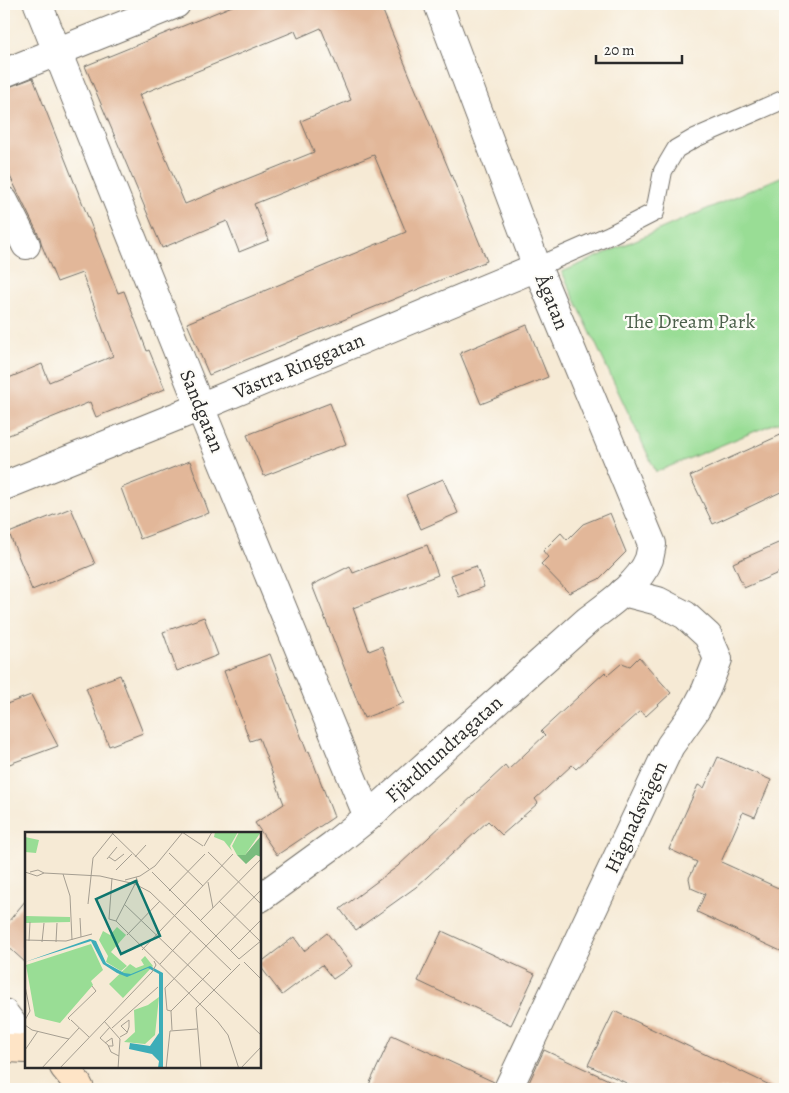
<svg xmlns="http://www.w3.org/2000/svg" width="789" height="1093" font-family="Alegreya,serif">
  <rect width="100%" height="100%" fill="#fdfcf7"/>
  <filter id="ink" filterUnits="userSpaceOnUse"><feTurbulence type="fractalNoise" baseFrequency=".02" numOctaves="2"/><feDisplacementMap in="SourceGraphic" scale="10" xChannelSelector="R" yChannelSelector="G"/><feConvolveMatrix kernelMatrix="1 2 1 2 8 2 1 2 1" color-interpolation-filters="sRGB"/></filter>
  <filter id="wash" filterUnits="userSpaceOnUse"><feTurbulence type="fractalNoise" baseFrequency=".0096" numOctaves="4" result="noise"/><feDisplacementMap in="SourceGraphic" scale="20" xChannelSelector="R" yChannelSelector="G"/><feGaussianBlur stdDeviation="1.12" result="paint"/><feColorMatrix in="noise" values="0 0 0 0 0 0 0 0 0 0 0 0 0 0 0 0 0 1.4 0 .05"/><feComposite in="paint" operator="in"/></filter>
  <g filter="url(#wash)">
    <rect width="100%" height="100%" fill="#f6ead5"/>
    <path fill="#99dd95" stroke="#628460" d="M785,175v244l-129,53 -94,-200z"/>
    <g id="blocks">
      <path fill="#e2b799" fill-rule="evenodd" d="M237,4h143l107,257 -278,114 -22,-52 219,-91 -32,-77 -120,49 15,36 -30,12 -12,-31 -65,27 -77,-182zM321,28l30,72 -50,21 13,31 -129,52 -46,-109 156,-64 3,7z
        M33,78l85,215 6,-2 23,60 2,-1 16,39 -69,28 -6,-15 -86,35v-57l38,-16 7,18 64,-26 -31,-83 -25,9 -15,-36 -2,-8 -36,-74v-75z
        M527,325l21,52 -67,27 -21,-51z
        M330,403l16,41 -82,32 -17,-41z
        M785,433v57l-72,34 -23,-48z
        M190,461l19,52 -69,26 -19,-51z
        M443,479l15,34 -37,16 -15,-34z
        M71,508l24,56 -63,26 -23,-57z
        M610,513l16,39 -27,27 -30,14 -28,-29 7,-7 -5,-6 18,-18 6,7 16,-16z
        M785,540v30l-41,18 -11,-25z
        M427,545l11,30 -85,33 16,43 13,-5 22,57 -40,15 -52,-133 38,-19 3,7z
        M476,566l8,21 -25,10 -8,-22z
        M204,617l14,38 -41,16 -14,-39z
        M270,654l37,98 2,-1 25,66 -57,38 -22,-32 29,-19 -25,-66 -9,3 -26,-70z
        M639,657l32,36 -25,23 -6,-5 -64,58 -4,-4 -37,34 3,4 -36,32 -14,-14 -72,66 -60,43 -16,-21 58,-43 107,-100 3,4 37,-35 -4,-4 64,-59 3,3 14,-12 8,3z
        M120,675l23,58 -34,13 -23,-58z
        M31,695l27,51 -54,20v-61z
        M718,757l53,23 -16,37 -12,-5 -22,50 64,29v62l-88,-41 8,-18 -14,-6 -2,-10 8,-16 -28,-13 29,-64 6,3z
        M26,900v63l-22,-20v-16z
        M442,931l93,43 -24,51 -93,-44z
        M327,933l25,33 -19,13 -11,-14 -40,30 -22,-29v-3l34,-26 10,14z
        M614,1011l164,78h-139l-51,-24z
        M392,1035l102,47 -1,7h-126z
        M544,1050l84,39h-102z"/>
    </g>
  </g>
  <g filter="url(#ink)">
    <use href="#blocks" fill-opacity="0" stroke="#726e66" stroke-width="1"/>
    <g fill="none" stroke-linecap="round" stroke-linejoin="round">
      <defs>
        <path id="service" d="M537,267l73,-32 45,-23 8,-41 13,-22 19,-11 90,-39"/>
        <path id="minor" d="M38,4l162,403 168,410
          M4,73l172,-69
          M4,201l22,44
          M4,486l196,-79 337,-140
          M4,1013l22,29
          M508,1089l162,-343 25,-35 11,-21 12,-31 -10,-23 -23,-21 -27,-14 -35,-9"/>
        <path id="tertiary" d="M260,898l73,-53 35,-28 220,-197c20,-15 52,-37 61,-61 1,-4 2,-10 3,-15l-115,-277 -99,-263"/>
        <path id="secondary" d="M4,1050l5,-2 17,1
          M64,1067l13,16 3,6"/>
      </defs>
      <use href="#service" stroke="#726e66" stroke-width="20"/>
      <use href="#minor" stroke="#726e66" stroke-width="30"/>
      <use href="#tertiary" stroke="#726e66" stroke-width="30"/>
      <use href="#secondary" stroke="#726e66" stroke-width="30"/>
      <use href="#service" stroke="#fff" stroke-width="18"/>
      <use href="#minor" stroke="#fff" stroke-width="28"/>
      <use href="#tertiary" stroke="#fff" stroke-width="28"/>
      <use href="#secondary" stroke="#fee4c6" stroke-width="28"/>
    </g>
  </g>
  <g text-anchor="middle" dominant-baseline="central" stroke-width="4.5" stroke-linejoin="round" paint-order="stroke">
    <g font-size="20" fill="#2b2b2b" stroke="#fdfcf7">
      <text transform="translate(552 302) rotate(68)">Ågatan</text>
      <text transform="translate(299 366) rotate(-23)">Västra Ringgatan</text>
      <text transform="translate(202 411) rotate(68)">Sandgatan</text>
      <text transform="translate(444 749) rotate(-42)">Fjärdhundragatan</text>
      <text transform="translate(636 817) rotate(-65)">Hägnadsvägen</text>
    </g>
    <g font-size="20" fill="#4c604b" stroke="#fdfcf7">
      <text x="690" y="321">The Dream Park</text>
    </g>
  </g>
  <g transform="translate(25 832)">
    <rect width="236" height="236" fill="#f6ead5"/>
    <path d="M190,0h23l-8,14 2,5 -8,-10 -10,-4zM214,0h22l-16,23h-8l-5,-9zM0,5l14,3 -3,13 -11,-1zM0,84l45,1v5l-45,1zM92,95l9,8 -15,17 16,14 -6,5 -15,-9 2,-6 -9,-16 4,-9 7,4zM66,112l12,26 -12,11 2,4 -33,38 -21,-5 -4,-2 -9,-51zM120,124l8,10 -30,32 -14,-14 21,-20 6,4 8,-3 -3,-5zM134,165l-4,38 -10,9 -21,-2 11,-10 -1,-22 14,-5z" fill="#99dd95"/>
    <path d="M236,4v21l-5,-2 -10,9 -9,-9h8z" fill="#7abc7e"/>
    <path d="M65,107l6,2 10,22 18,10 7,1 19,-8 13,7v95h-5l1,-7 -7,-7 -23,-5 1,-6 20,3 9,-13v-59l-11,-6 -21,9 -10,-4 -14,-9 -12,-23 -66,21z" fill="#3dadb8"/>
    <path fill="none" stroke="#a59e91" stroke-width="1" d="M86,0l38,37M157,0l21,14M179,14l8,-14M183,20l54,53M144,21l34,33M84,25l6,4 9,-7M110,25l11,-12M82,27l10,-12M91,38l16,-16M0,40l12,4 7,-3M5,40l8,-2 6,3 56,3 35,8 3,-2 -2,-5M127,40l87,87M38,42l7,22 2,44M87,46l-3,41 7,2M100,48l15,-4 15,-10 28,-34M183,50l5,26M110,52l15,8 81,78M144,59l36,-37M194,69l41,40M63,72l5,-46 21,-26M99,72l138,132M55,86l1,19M91,89l102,101 10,13 11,34M91,89l19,-37M175,89l62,-63M102,103l33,-34M0,108l41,1 26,-7M4,109l1,-19M17,110l2,-19M31,110l1,-19M117,118l91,-96M206,118l31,-31M214,127l23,-19M219,130l18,18M135,132l31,-33M185,140l-39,39 -4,-1 -2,-22 97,-99M0,154l5,25 -5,9M146,179l1,19M45,188l-2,-2 28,-27 -4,-5M46,188l18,17M79,189l16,18 -2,30M0,193l7,5 37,9M85,195l-10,11 8,7 3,7 8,4M87,196l46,-41M95,205l7,-4 2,-6v-7l-8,6 6,6M80,211l7,-5 1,8h-5M0,218l13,-19M16,237l38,-41M34,237l93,-97 4,-7 -2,-4M141,237l4,-38 27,-2M176,237l-5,-61 44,-44M215,237l22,-23"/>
    <path fill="#0f766e" fill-opacity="0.15" stroke="#0f766e" stroke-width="2.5" d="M111,49l24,55 -39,18 -25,-55z"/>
    <rect width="236" height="236" fill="none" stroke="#2b2b2b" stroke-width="2.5"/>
  </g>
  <rect width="789" height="1093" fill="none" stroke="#fdfcf7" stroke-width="20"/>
  <path d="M596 55v8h86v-8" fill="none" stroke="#2b2b2b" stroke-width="2.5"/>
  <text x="604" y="55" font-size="15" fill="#2b2b2b" stroke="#fdfcf7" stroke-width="4" paint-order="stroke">20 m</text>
</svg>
